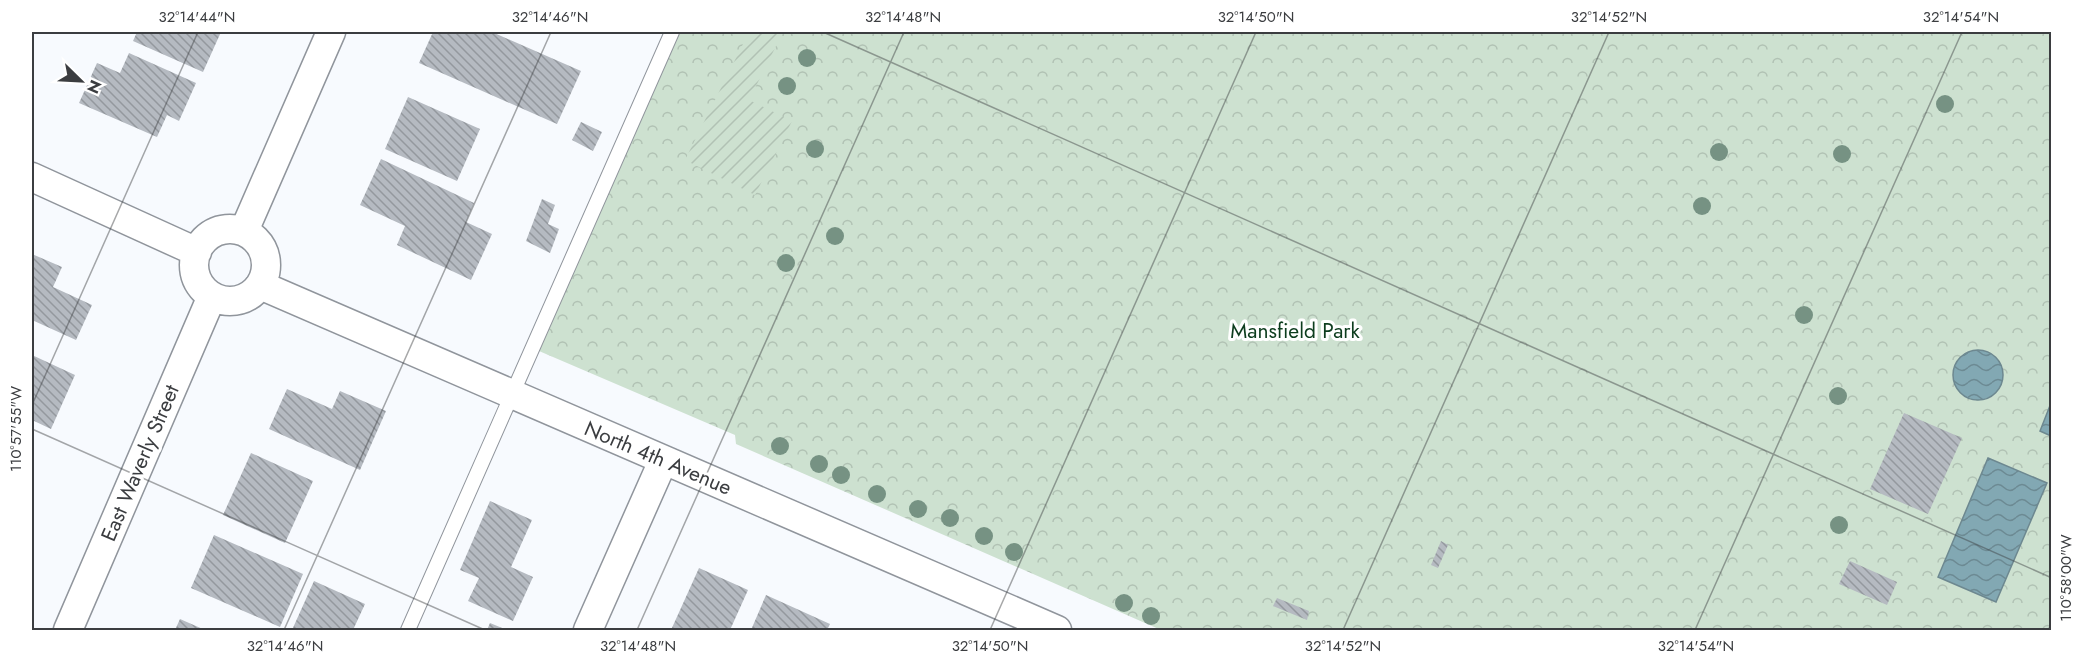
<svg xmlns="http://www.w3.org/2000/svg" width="2083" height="662" font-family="Jost,sans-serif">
  <defs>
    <pattern id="park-crowns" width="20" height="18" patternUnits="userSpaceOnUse" patternTransform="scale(1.5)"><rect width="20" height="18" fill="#cde1d0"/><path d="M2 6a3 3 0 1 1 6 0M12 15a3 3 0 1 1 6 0" fill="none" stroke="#b1c2b4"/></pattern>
    <pattern id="garden-furrows" width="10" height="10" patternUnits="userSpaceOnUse" patternTransform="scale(1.5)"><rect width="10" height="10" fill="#cde1d0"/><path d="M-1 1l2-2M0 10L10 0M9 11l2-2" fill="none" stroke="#b1c2b4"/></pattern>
    <pattern id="water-waves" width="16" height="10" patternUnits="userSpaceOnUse" patternTransform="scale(1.5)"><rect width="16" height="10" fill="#82a8b3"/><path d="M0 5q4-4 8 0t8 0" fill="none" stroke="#6c8a93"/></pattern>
    <pattern id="building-back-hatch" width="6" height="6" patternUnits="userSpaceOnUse" patternTransform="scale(1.5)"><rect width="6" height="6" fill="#b5bac1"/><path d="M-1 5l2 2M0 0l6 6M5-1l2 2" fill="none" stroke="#94989e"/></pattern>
  </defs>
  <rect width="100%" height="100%" fill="#f7fafe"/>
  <path fill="url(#park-crowns)" d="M679,32h1372v598h-890l-425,-186 -1,-9 -196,-84z"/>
  <path fill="url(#garden-furrows)" d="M749,32h34l-34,68 43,21 -37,74 -70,-35z"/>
  <path fill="url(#water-waves)" stroke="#6d8890" stroke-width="1.5" d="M1953 375a25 25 0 1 1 50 0a25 25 0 1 1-50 0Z
    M2051,403l1,33h-1l-11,-5z
    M1988,458l59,25 -51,119 -58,-25z"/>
  <path fill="url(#building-back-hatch)" d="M137,32h84l-18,40 -70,-31z
    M433,32h59l89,39 -24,53 -138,-61z
    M129,53l67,30 -17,38 -12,-6 -10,22 -78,-34 18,-40 23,10z
    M408,97l72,32 -23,52 -72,-32z
    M581,122l21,10 -9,19 -21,-11z
    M381,159l93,44 -8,19 26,12 -21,46 -74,-35 8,-19 -45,-21z
    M542,199l13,6 -7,19 11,5 -9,24 -24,-12z
    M32,254l30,13 -9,20 39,18 -16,35 -44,-20z
    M32,355l43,20 -24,54 -19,-9z
    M287,389l45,20 8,-18 46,20 -26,59 -91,-41z
    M1904,413l58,25 -34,76 -58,-25z
    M251,453l62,28 -28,62 -62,-28z
    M490,501l42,19 -21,47 22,10 -20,44 -45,-20 11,-23 -19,-8z
    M214,535l89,39 -23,53 -89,-39z
    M1441,541l7,4 -10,23 -7,-3z
    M1850,561l47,21 -10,23 -48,-21z
    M699,568l49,22 -18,40h-59z
    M314,581l51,23 -12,26h-61z
    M766,595l64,29 -3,6h-76z
    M1277,598l32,13 -2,9 -34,-14z
    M180,619l25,11h-30z
    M490,623l17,7h-20z"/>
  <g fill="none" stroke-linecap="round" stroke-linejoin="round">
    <defs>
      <path id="service" d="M408,630l264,-598"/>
      <path id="minor" d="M32,177l165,75
        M194 265a36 36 0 1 1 72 0a36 36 0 1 1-72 0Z
        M244,231l87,-199
        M260,285l797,345
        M68,630l144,-334
        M588,630l75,-169"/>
    </defs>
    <use href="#service" stroke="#90959c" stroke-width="16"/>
    <use href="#minor" stroke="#90959c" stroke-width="31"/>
    <use href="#service" stroke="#fff" stroke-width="14"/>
    <use href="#minor" stroke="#fff" stroke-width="28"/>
  </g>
  <g fill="#769283">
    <circle cx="807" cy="58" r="9"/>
    <circle cx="787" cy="86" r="9"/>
    <circle cx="1945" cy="104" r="9"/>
    <circle cx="815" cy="149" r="9"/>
    <circle cx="1719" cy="152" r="9"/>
    <circle cx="1842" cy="154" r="9"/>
    <circle cx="1702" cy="206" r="9"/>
    <circle cx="835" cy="236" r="9"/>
    <circle cx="786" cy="263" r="9"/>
    <circle cx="1804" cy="315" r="9"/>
    <circle cx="1838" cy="396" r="9"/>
    <circle cx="780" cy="446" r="9"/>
    <circle cx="819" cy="464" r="9"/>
    <circle cx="841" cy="475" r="9"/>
    <circle cx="877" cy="494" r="9"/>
    <circle cx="918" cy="509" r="9"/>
    <circle cx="950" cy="518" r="9"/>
    <circle cx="1839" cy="525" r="9"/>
    <circle cx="984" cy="536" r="9"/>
    <circle cx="1014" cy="552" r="9"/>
    <circle cx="1124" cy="603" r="9"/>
    <circle cx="1151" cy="616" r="9"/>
  </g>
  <path fill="none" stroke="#3b3d40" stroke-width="1.5" stroke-opacity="0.45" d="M823,32l1229,546M32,405l166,-373M32,429l453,201M284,630l267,-598M637,630l267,-598M990,630l266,-598M1343,630l266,-598M1695,630l267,-598M2048,630l4,-7"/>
  <g text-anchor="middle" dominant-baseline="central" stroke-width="6" stroke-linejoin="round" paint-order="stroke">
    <g font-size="21" fill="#0d3d1e" stroke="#fff">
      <text x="1295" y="331">Mansfield Park</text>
    </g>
    <g font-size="21" fill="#3b3d40" stroke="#fff">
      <text transform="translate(658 458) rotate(23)">North 4th Avenue</text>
      <text transform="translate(140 463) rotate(-67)">East Waverly Street</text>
    </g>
  </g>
  <rect width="2083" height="662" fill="none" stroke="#ffffff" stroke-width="66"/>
  <g transform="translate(81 81) rotate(114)" stroke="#ffffff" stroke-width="4.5" paint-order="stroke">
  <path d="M0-4.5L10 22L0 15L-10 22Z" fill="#3b3d40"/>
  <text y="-9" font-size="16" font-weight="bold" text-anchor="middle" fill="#3b3d40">N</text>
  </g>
  <rect x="33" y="33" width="2017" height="596" fill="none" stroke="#3b3d40" stroke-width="2"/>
  <g font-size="15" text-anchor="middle" fill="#3b3d40">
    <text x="197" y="22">32°14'44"N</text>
    <text x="550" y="22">32°14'46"N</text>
    <text x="903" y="22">32°14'48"N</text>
    <text x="1256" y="22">32°14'50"N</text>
    <text x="1609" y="22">32°14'52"N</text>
    <text x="1961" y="22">32°14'54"N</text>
    <text transform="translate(16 429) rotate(-90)" y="5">110°57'55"W</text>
    <text transform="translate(2066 578) rotate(-90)" y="5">110°58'00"W</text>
    <text x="285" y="651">32°14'46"N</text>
    <text x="638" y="651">32°14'48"N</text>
    <text x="990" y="651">32°14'50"N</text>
    <text x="1343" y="651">32°14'52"N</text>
    <text x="1696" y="651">32°14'54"N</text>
  </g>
</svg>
